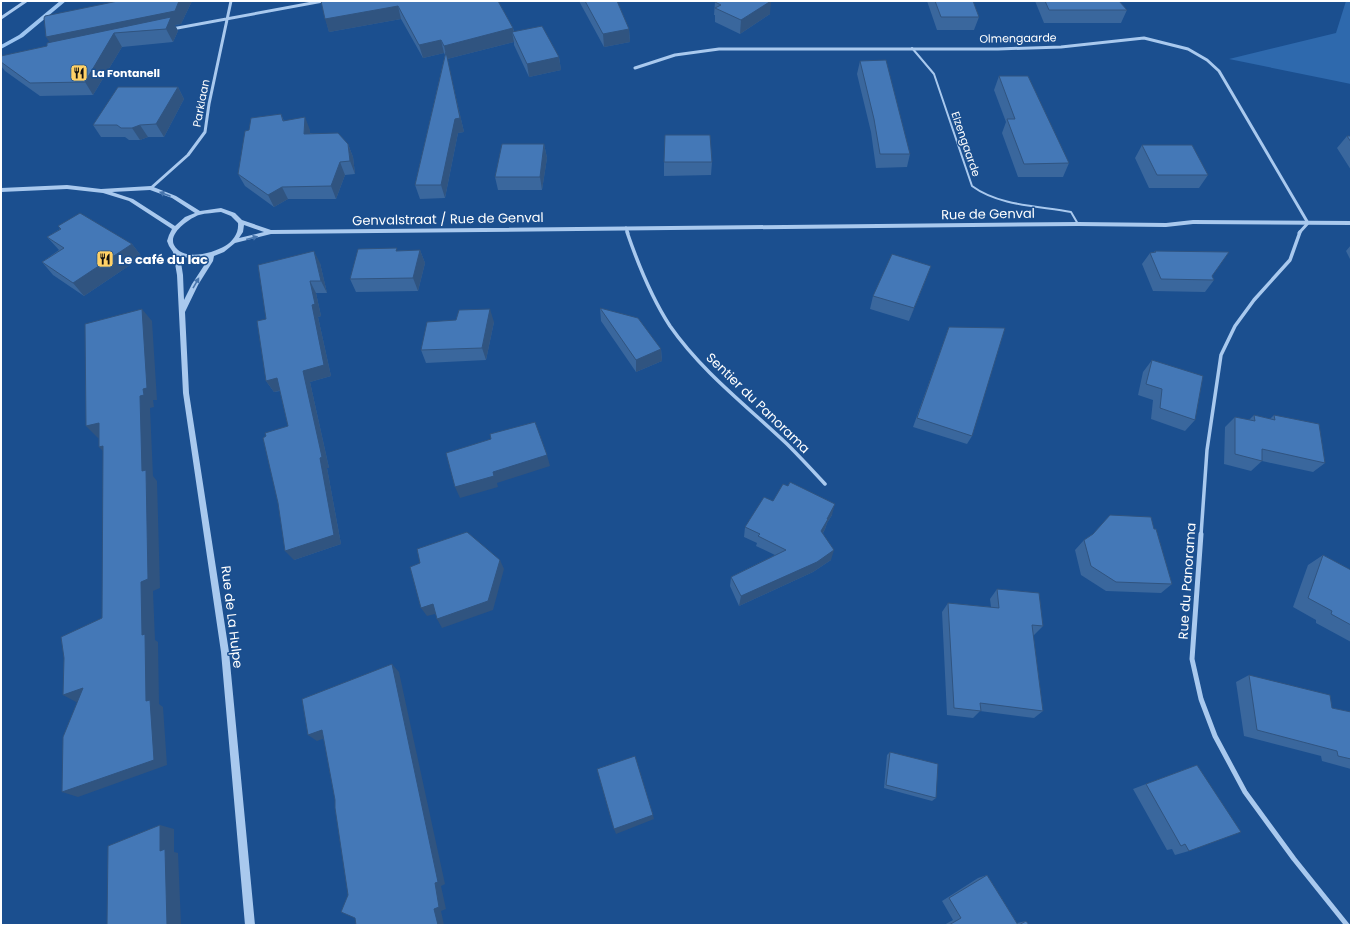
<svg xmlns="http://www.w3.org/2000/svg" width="1352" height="926" font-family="Poppins,sans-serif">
  <rect width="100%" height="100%" fill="#1b4f8f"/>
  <path fill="#2e69ad" d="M1346,1h5v83l-122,-25 107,-26z"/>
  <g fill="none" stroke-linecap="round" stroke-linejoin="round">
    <path fill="#9cc4f0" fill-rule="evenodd" d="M60,1h6l-43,36 -22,12v-4l18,-10z"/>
    <path stroke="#a9c9ee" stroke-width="2" d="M912,48l22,26 38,112c27,20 67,20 99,26l7,12"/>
    <path stroke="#a9c9ee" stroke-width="3" d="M1,18l25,-17
      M172,29l151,-28
      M635,68l40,-13 44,-6h279l63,-2 83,-9 44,11 19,11 12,11 89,152 -9,10
      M151,188l37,-33 17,-23 4,-28 22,-103
      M626,228l2,5"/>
    <path stroke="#a9c9ee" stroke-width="3.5" d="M627,232c11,32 24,65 43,94 32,46 77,80 117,118 13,13 26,27 38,40
      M1201,535l6,-85 14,-95 14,-29 19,-26 36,-40 10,-28"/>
    <path stroke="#a9c9ee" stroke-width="5" d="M1201,534l-9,125 9,40 14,37 30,56 49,67 53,66"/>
    <path fill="#a9c9ee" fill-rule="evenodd" d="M67,185l34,4 50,-3 25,10 24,15 21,-3 14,5 7,7 29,10 807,-8 88,1 27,-3 158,1v4l-158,-1 -27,3 -88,-1 -807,8 -36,9 -11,9 -10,4 -1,5 -15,24 -13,27 4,81 40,259 26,273h-10l-24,-273 -38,-259 -6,-118 -4,-23 -4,-6 -2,-5 2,-6 3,-6 -43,-28 -26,-8 -36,-4 -66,3v-4zM150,190l22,8 23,15 -10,4 -10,9 -42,-27 -21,-7zM221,212l10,4 7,7c1,10 -5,18 -13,23 -12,7 -42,16 -51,-1 -6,-12 16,-27 25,-30 7,-2 15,-2 22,-3zM244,225l20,7 -25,6 4,-6zM180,256l13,3 15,-2 -1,4 -15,23 -8,16 -1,-25z"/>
  </g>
  <path fill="#3a679d" d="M118,1h74l-11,23 -6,1 3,6 -5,11 -51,5 -29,48 -53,1 -35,-25 -4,-5v-10l46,-10 3,-4z
    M321,1h177l15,27 1,3 45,26 2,13 -32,7 -15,-32v-3l-67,17 17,73 -6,1 -13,65 -25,1 -5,-14 30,-130 -1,-2 -21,5 -22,-39 -72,13z
    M579,1h38l12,28 1,13 -26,5z
    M927,1h46l6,16 -5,13h-37z
    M1035,1h84l8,9 -6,13h-77z
    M715,2l55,12 -30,20 -25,-12v-7h-1z
    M860,61l50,93 -3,13 -31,1 -5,-36 -14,-58z
    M999,76l70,87 -6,14h-45l-16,-44 4,-11 -12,-32z
    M178,87l6,12 -20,38h-16l-8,3h-11l-4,-3h-24l-8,-12z
    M281,114l3,7 26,9v3l38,11 5,13 2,17 -10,1 -9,24h-48l-14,8 -29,-21 -7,-12 11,-44z
    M1347,136h4v34l-14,-22z
    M544,144l3,14 -5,32h-44l-3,-13z
    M1142,145l66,30 -9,13h-50l-14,-30z
    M664,162h48l-1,13 -47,1z
    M58,226l74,18 10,13 -58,39 -31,-21 -11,-13 17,-12 -12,-13 13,-8z
    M1351,245v16l-5,-10z
    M420,250l5,13 -7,28 -62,1 -6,-13 48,-28z
    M1155,251l57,25 2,4 -9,12 -52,-1 -11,-27 8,-11 4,-1z
    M320,263l7,30h-11l5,23 -3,1 13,59 -21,6 19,86h-2l14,76 -47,16 -6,-134 -8,-35 -6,1 -8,-11v-62z
    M926,279l-17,42 -39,-12 3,-13z
    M600,308l61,41 1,12 -26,11 -35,-51z
    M494,322l-8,38 -60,3 -5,-13z
    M949,327l23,109 -5,8 -54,-17z
    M1152,360l43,60 -10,11 -34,-12 2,-19 -15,-5 5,-23z
    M1254,415l16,4 4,-4 51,48 -12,9 -51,-11 -11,10 -27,-7 1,-37 10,-10 14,3z
    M773,501l59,14 -5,8 -2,6 -2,4 8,27 -18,12 -74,34 -9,-20 1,-9 44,-22 -19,-9 1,-3 -13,-6 1,-10z
    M1084,540l88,44 -11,9 -55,-2 -25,-16 -6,-25z
    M1323,555l28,15v72l-35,-19v-3l-23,-13 15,-42z
    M997,589l46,37 -9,9h-1l10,76 -9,7 -54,-7 -7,7 -26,-3 -5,-103 6,-9 43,4 -1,-8z
    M1249,675l83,33 19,4v57l-29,-8 -1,-5 -77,-20 -8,-54z
    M890,752l46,46 -4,3 -48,-13 3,-33z
    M1197,765l-8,86 -14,4 -3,-6 -5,1 -34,-61 13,-5z
    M987,875l30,48 9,-2 3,4h-85l9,-5 -11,-19 36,-23z"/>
  <path fill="#305480" d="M179,1h13l-11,23 -6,1 3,6 -5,11 -7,-13 -52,4 8,14 -29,48 -8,-13 -30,-32 -9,-13z
    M771,1l-1,13 -30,20 1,-14z
    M398,6l3,13 -72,13 -4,-13z
    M513,28l2,10 -3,-6 2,10 -67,17 17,73 -6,1 -13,65 -4,-13 6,-126 -3,-13z
    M629,29l1,13 -26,5 -1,-13z
    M441,40l3,13 -21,5 -4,-13z
    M559,57l2,13 -32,7 -2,-13z
    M178,87l6,12 -20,38 -8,-13z
    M305,117l5,13v16l-6,-12z
    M140,125l8,12 -8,3 -8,-12z
    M348,144l5,13 2,17 -5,-13z
    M544,144l3,14 -5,32 -2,-13z
    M340,162l5,13 -9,24 -5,-13z
    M282,187l6,12 -14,8 -6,-12z
    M132,244l10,13 -58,39 -11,-13z
    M420,250l5,13 -7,28 -5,-13z
    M314,251l6,12 7,30 -6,-12z
    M931,266l-5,13 -17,42 5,-13z
    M310,281l6,12 5,23 -3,1 13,59 -21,6 19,86h-2l14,76 -47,16 -9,-9 18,-180 9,-66z
    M142,309l10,12 5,79h-4l1,7 -4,1 3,68 4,5 3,107 -7,3 2,49 3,2 1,62 4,3 4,58 -89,32 -16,-5 84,-91 -4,-66 -1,-53 1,-111 -2,-75 3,-7z
    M490,309l4,13 -8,38 -4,-12z
    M661,349l1,12 -26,11v-12z
    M277,378l8,11 -11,3 -8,-11z
    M99,423l11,11 -12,4 -12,-12z
    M103,446l7,12 -11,-11z
    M547,455l3,11 -53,17 1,4 -38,11 -5,-11 38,-15z
    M835,504l-3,11 -5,8 -2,6 -7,12 3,-10 6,-12z
    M834,550l-3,10 -18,12 -74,34 2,-10z
    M500,560l4,9 -11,41 -51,18 -5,-9z
    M433,604l6,9 -12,3 -6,-8z
    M392,664l7,8 46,212 -4,2 5,23 -5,2 3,14h-6l-4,-16z
    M83,688l-5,15 -15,-8z
    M322,730l9,6 -14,5 -9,-6z
    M653,815l1,4 -38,15 -2,-5z
    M160,825l14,4v23l4,1 3,72h-14l-7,-74z"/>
  <path fill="#4478b7" stroke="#305480" d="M118,1h61l-4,10 -129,26 -2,-19 1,-2z
    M321,1h177l15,27 -69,18 -3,-6 -22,5 -21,-39 -73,13z
    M585,1h32l12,28 -26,5z
    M716,1h55l-30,19 -26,-12 6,-3 -6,-3z
    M935,1h38l6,16h-38z
    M1045,1h74l8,9h-78z
    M171,17l-5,12 -52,4 -29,49 -55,1 -29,-21v-6l46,-10v-3z
    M542,26l17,31 -32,7 -15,-32z
    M446,52l14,66 -5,1 -14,66h-26z
    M886,60l24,94h-30l-6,-35 -14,-58z
    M999,76h29l41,87 -45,1 -17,-45h8z
    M118,87h60l-22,37 -16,1 -8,3h-11l-4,-3h-24z
    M281,114l2,7 22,-4 -1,17 34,-1 10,11 2,17 -10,1 -9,24 -49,1 -14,8 -30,-21 7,-43 4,-1 2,-12z
    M665,135h45l2,27h-48z
    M1347,136h4v6z
    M502,144h42l-4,33h-45z
    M1142,145h50l16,30h-51z
    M80,213l52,31 -59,39 -31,-21 22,-14 -17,-11 14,-8 -3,-3z
    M397,248l-1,3 24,-1 -7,28 -63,1 8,-30z
    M314,251l7,30h-11l5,23 -3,1 12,60 -21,6 19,86 -2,1 14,77 -49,16 -7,-48 -15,-65 3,-2 -1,-3 23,-7 -11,-48 -11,3 -9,-60 9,-2 -8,-54z
    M1155,251l74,1 -17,24 2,4 -53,-1 -11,-26 6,-1z
    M892,254l39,12 -17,42 -41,-12z
    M600,308l38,10 23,31 -25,11z
    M142,309l5,79 -4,1 1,6 -4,1 2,75 4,-1 2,109 -7,3 1,53 3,-1 1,67 4,-1 4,60 -92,32 1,-55 20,-49 -20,7 1,-37 -3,-21 41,-19 1,-172 -4,1v-24l-13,3 -1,-102z
    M490,309l-8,39 -61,2 6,-28 29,-2 3,-10z
    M949,327l56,1 -33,108 -55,-18z
    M1152,360l51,16 -8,44 -35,-12 2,-19 -16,-5z
    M1254,415l21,5 -1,-5 45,9 6,39 -63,-14v12l-27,-7v-37l20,4z
    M535,422l12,33 -54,17 1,4 -39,11 -9,-34 45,-14 -1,-5z
    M790,482l45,22 -8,15h1l-7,12 13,19 -17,12 -76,34 -10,-19 55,-27 -28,-14 2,-2 -15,-7 19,-30 9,4 10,-17 5,2z
    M1110,515l41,2 3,12h2l16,55 -56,-2 -25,-16 -7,-26 9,-6z
    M467,532l33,28 -12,41 -51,18 -4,-15 -12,4 -11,-41 10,-4 -3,-14z
    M1323,555l28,15v55l-20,-11 1,-3 -24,-13z
    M997,589l42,4 4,33 -11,-1 11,86 -63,-8 1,8 -27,-3 -6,-105 51,5z
    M392,664l46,218 -3,1 4,24 -5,2 4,16h-82l-1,-7 -14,-6 7,-17 -13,-87v-8l-13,-70 -14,5 -6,-36z
    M1249,675l81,20 2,13 19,4v47l-13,-3 -1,-5 -80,-21z
    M890,752l48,12 -2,34 -50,-13z
    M635,756l18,59 -39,14 -17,-60z
    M1197,765l44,67 -52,19 -4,-7 -4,2 -35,-62z
    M160,825v26l5,-2 2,76h-60l1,-79z
    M987,875l31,50h-69l12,-7 -12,-20z
    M1026,921l3,4h-10z"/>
  <defs><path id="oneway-solid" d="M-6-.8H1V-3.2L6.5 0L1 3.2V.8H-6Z"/></defs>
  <g fill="#4674ac">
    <use href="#oneway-solid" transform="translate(165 194) rotate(-159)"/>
    <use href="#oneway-solid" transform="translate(252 238) rotate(-15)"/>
    <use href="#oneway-solid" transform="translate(196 283) rotate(-60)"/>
  </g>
  <defs>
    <symbol id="restaurant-square" viewBox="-11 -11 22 22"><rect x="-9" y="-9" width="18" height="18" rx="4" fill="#ffd166" stroke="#1b4f8f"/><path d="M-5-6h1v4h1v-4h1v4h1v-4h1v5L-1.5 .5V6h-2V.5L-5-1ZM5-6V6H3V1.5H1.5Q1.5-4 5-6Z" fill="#111"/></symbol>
  </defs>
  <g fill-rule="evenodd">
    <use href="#restaurant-square" x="69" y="63" width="20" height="20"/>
    <use href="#restaurant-square" x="95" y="249" width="20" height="20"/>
  </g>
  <g text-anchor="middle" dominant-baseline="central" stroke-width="3" stroke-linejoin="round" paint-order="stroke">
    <g font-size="11" fill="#fff" stroke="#1b4f8f">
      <text transform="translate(1018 38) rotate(-1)">Olmengaarde</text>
      <text transform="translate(201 103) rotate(-79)">Parklaan</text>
      <text transform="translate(966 144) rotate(71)">Elzengaarde</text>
    </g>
    <g font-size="11" font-weight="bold" fill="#fff" stroke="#1b4f8f" text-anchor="start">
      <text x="92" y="73">La Fontanell</text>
    </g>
    <g font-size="13" fill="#fff" stroke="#1b4f8f">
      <text transform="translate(988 214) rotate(-1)">Rue de Genval</text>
      <text transform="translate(448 219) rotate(-1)">Genvalstraat / Rue de Genval</text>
      <text transform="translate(758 403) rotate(44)">Sentier du Panorama</text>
      <text transform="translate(1187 581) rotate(-86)">Rue du Panorama</text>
      <text transform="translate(232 617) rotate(83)">Rue de La Hulpe</text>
    </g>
    <g font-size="13" font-weight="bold" fill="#fff" stroke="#1b4f8f" text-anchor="start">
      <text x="118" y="259">Le café du lac</text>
    </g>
  </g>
  <rect width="1352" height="926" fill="none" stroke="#ffffff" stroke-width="4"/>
</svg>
